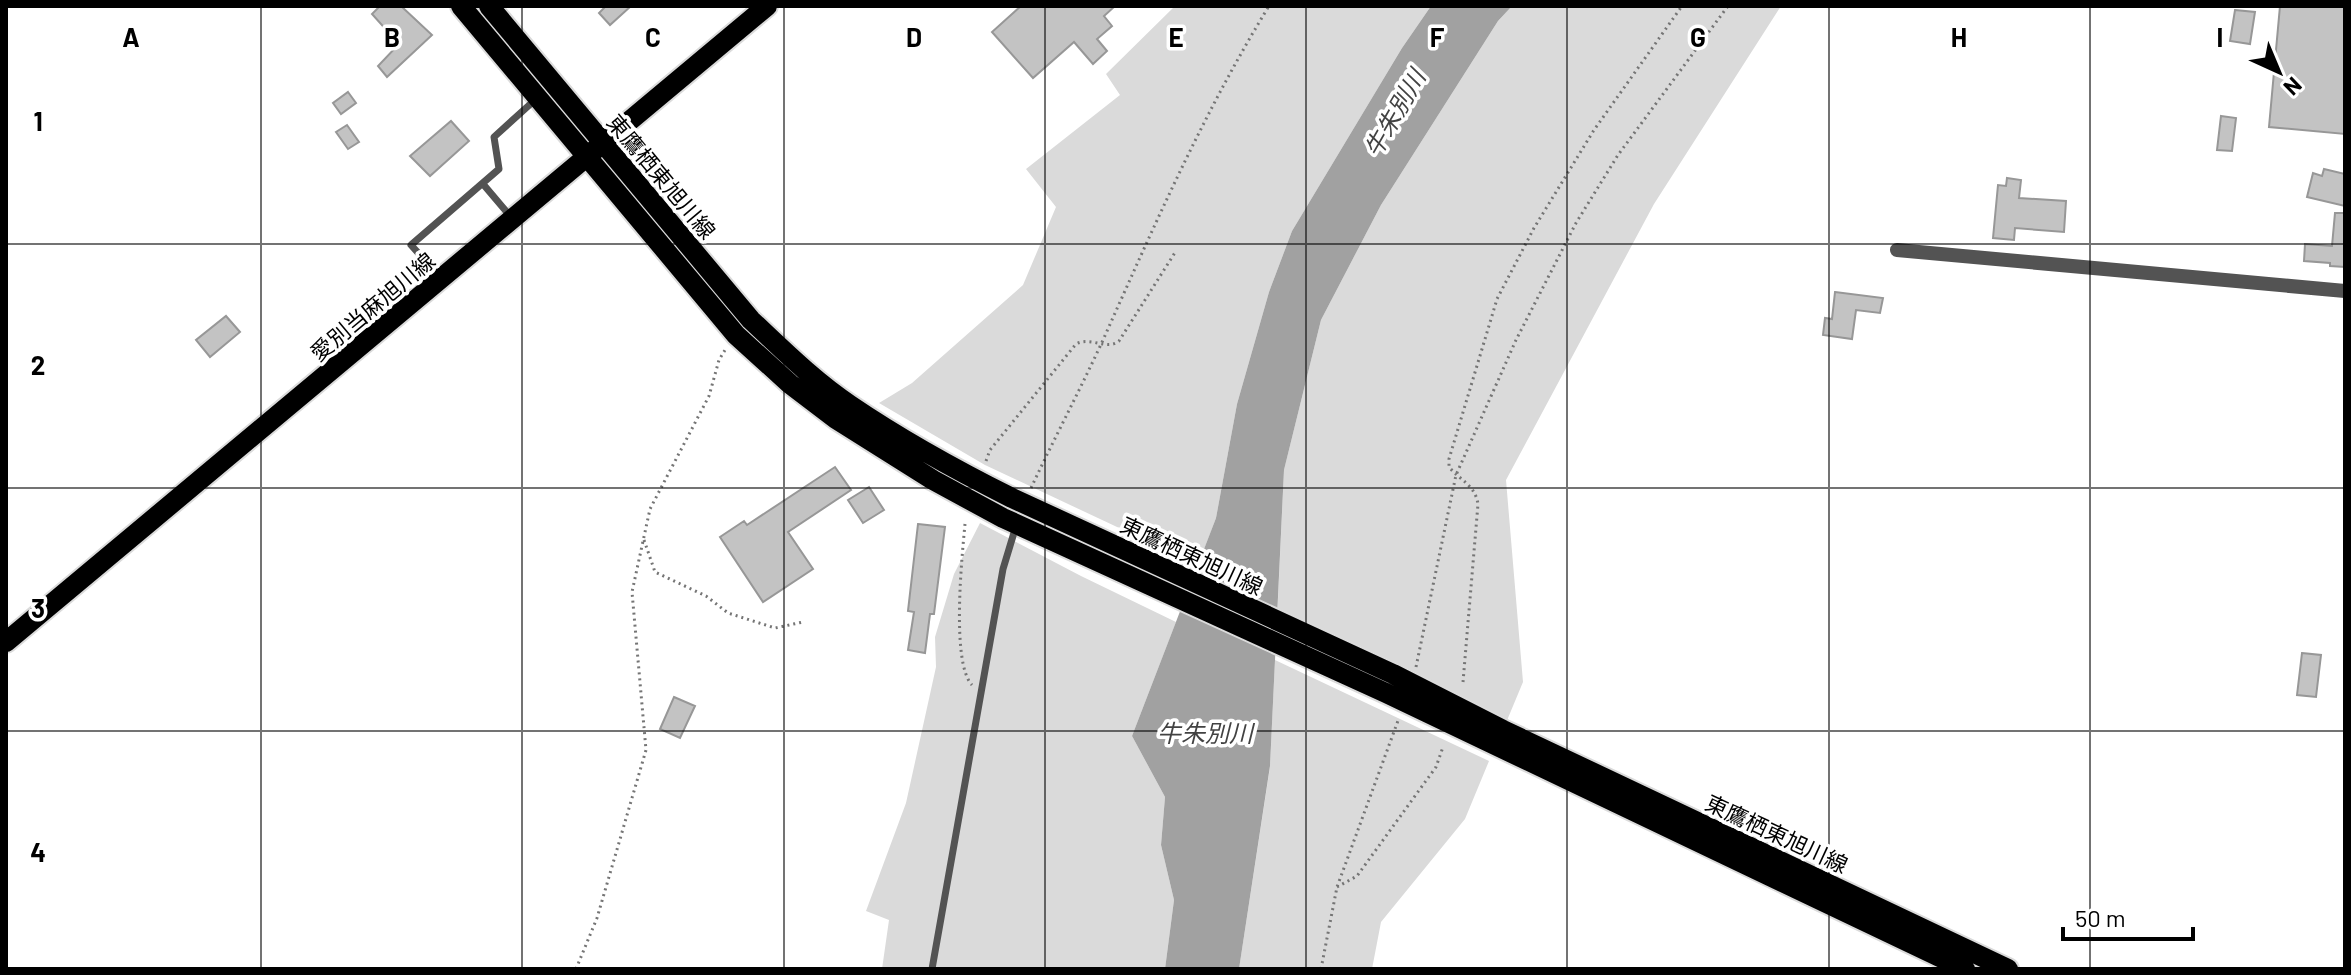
<svg xmlns="http://www.w3.org/2000/svg" width="2351" height="975" font-family="Barlow,'Noto Sans JP',sans-serif">
  <rect width="100%" height="100%" fill="#fff"/>
  <path fill="#dadada" d="M1175,6h256l-29,42 -110,183 -23,61 -32,112 -21,114 -18,47 -213,-100 -106,-62 33,-20 111,-98 33,-78 -30,-38 94,-74 -14,-21z
    M1512,6h269l-127,198 -148,276 17,202 -20,48 -226,-109 7,-151 37,-150 60,-115 117,-184z
    M980,523l101,53 95,46 -44,114 33,61 -4,48 13,55 -9,69h-283l7,-49 -23,-9 40,-108 30,-136 -1,-30 19,-63z
    M1275,660l214,101 -24,58 -84,103 -9,47h-133l31,-202z"/>
  <path fill="#a1a1a1" d="M1431,6h81l-14,15 -117,184 -60,115 -37,150 -14,296 -31,203h-74l9,-69 -13,-55 4,-48 -33,-61 84,-218 21,-114 32,-112 23,-61 110,-183z"/>
  <path fill="#c3c3c3" stroke="#979797" stroke-width="2" d="M380,6h21l31,29 -45,42 -9,-11 21,-22 -27,-30z
    M606,6h25l-21,19 -11,-12z
    M1021,6h94l-11,10 8,10 -15,13 10,12 -14,13 -19,-22 -41,36 -41,-46z
    M2280,6h65v128l-76,-7z
    M2235,10l20,2 -5,32 -20,-3z
    M348,92l8,11 -15,11 -8,-11z
    M2221,116l15,2 -4,33 -15,-1z
    M451,121l18,20 -39,35 -20,-20z
    M347,125l12,17 -11,7 -12,-17z
    M2324,169l21,5v32l-38,-9 6,-24 9,3z
    M2007,178l14,2 -2,18 47,3 -2,31 -49,-4 -1,12 -21,-2 5,-53 8,1z
    M2335,213h10v54l-15,-1v-3l-26,-2 1,-17 27,2z
    M1835,292l48,6 -3,15 -24,-3 -4,29 -29,-4 2,-17 7,1z
    M226,316l14,16 -30,25 -14,-17z
    M835,467l16,23 -63,42 25,37 -50,33 -43,-65 24,-16 3,4z
    M869,487l15,23 -21,13 -15,-23z
    M918,524l27,3 -11,87h-4l-5,39 -17,-3 6,-38 -6,-1z
    M2302,653l19,2 -5,42 -19,-2z
    M674,697l21,9 -15,32 -20,-9z"/>
  <g fill="none" stroke-linecap="round" stroke-linejoin="round">
    <defs>
      <path id="primary" d="M461,6l275,329 54,49 46,35 97,61 70,38 383,175 579,276
        M489,6l262,314c31,29 63,61 99,85 50,34 108,66 162,93l381,176 110,56 505,239
        M6,642l761,-636"/>
    </defs>
    <use href="#primary" stroke="#dbdbdb" stroke-width="24"/>
    <path stroke="#757575" stroke-width="3" stroke-dasharray="2 4" stroke-linecap="butt" d="M986,461l4,-11 86,-106c15,-8 31,7 43,-3l57,-90
      M1031,488c23,-49 49,-98 72,-148 51,-114 101,-228 166,-334
      M965,524c-3,32 -14,139 7,161
      M644,540l11,32 51,24 22,17 47,15 28,-6
      M1416,667l40,-192 60,-135 60,-117 42,-68 110,-149
      M1463,682l15,-178c-3,-19 -17,-23 -29,-37v-8l48,-160 37,-71 60,-98 88,-124
      M1337,887l20,-11 79,-109 7,-20
      M576,969l21,-51 49,-168 -14,-158 18,-83 59,-113 10,-36 6,-10
      M1321,969l16,-82 62,-169"/>
    <path stroke="#535353" stroke-width="7" d="M483,184l28,33
      M440,277l-29,-32 88,-76 -5,-32 42,-38
      M932,969l71,-400 13,-43"/>
    <path stroke="#535353" stroke-width="14" d="M1897,250l448,41"/>
    <use href="#primary" stroke="#000" stroke-width="20"/>
  </g>
  <path fill="none" stroke="#000" stroke-width="2" stroke-opacity="0.55" d="M261,6v963M522,6v963M784,6v963M1045,6v963M1306,6v963M1567,6v963M1829,6v963M2090,6v963M6,244h2339M6,488h2339M6,731h2339"/>
  <g text-anchor="middle" dominant-baseline="central" stroke-width="7" stroke-linejoin="round" paint-order="stroke">
    <g font-size="22" fill="#000" stroke="#fff">
      <text transform="translate(662 176) rotate(50)">東鷹栖東旭川線</text>
      <text transform="translate(372 306) rotate(-40)">愛別当麻旭川線</text>
      <text transform="translate(1192 555) rotate(25)">東鷹栖東旭川線</text>
      <text transform="translate(1777 833) rotate(25)">東鷹栖東旭川線</text>
    </g>
    <g font-size="24" font-style="italic" fill="#424242" stroke="#fff">
      <text transform="translate(1394 113) rotate(-60)">牛朱別川</text>
      <text x="1205" y="732">牛朱別川</text>
    </g>
  </g>
  <g font-size="26" text-anchor="middle" font-weight="bold" fill="#000" stroke="#fff" stroke-width="7" stroke-linejoin="round" paint-order="stroke">
    <text x="131" y="47">A</text>
    <text x="392" y="47">B</text>
    <text x="653" y="47">C</text>
    <text x="914" y="47">D</text>
    <text x="1176" y="47">E</text>
    <text x="1437" y="47">F</text>
    <text x="1698" y="47">G</text>
    <text x="1959" y="47">H</text>
    <text x="2220" y="47">I</text>
    <text x="38" y="131">1</text>
    <text x="38" y="375">2</text>
    <text x="38" y="618">3</text>
    <text x="38" y="862">4</text>
  </g>
  <rect width="2351" height="975" fill="none" stroke="#000000" stroke-width="16"/>
  <g transform="translate(2279 72) rotate(136)" stroke="#ffffff" stroke-width="6" paint-order="stroke">
  <path d="M0-6L14 30L0 20L-14 30Z" fill="#000000"/>
  <text y="-12" font-size="22" font-weight="bold" text-anchor="middle" fill="#000000">N</text>
  </g>
  <path d="M2063 927v12h130v-12" fill="none" stroke="#000000" stroke-width="4"/>
  <text x="2075" y="927" font-size="24" fill="#000000" stroke="#ffffff" stroke-width="6" paint-order="stroke">50 m</text>
</svg>
